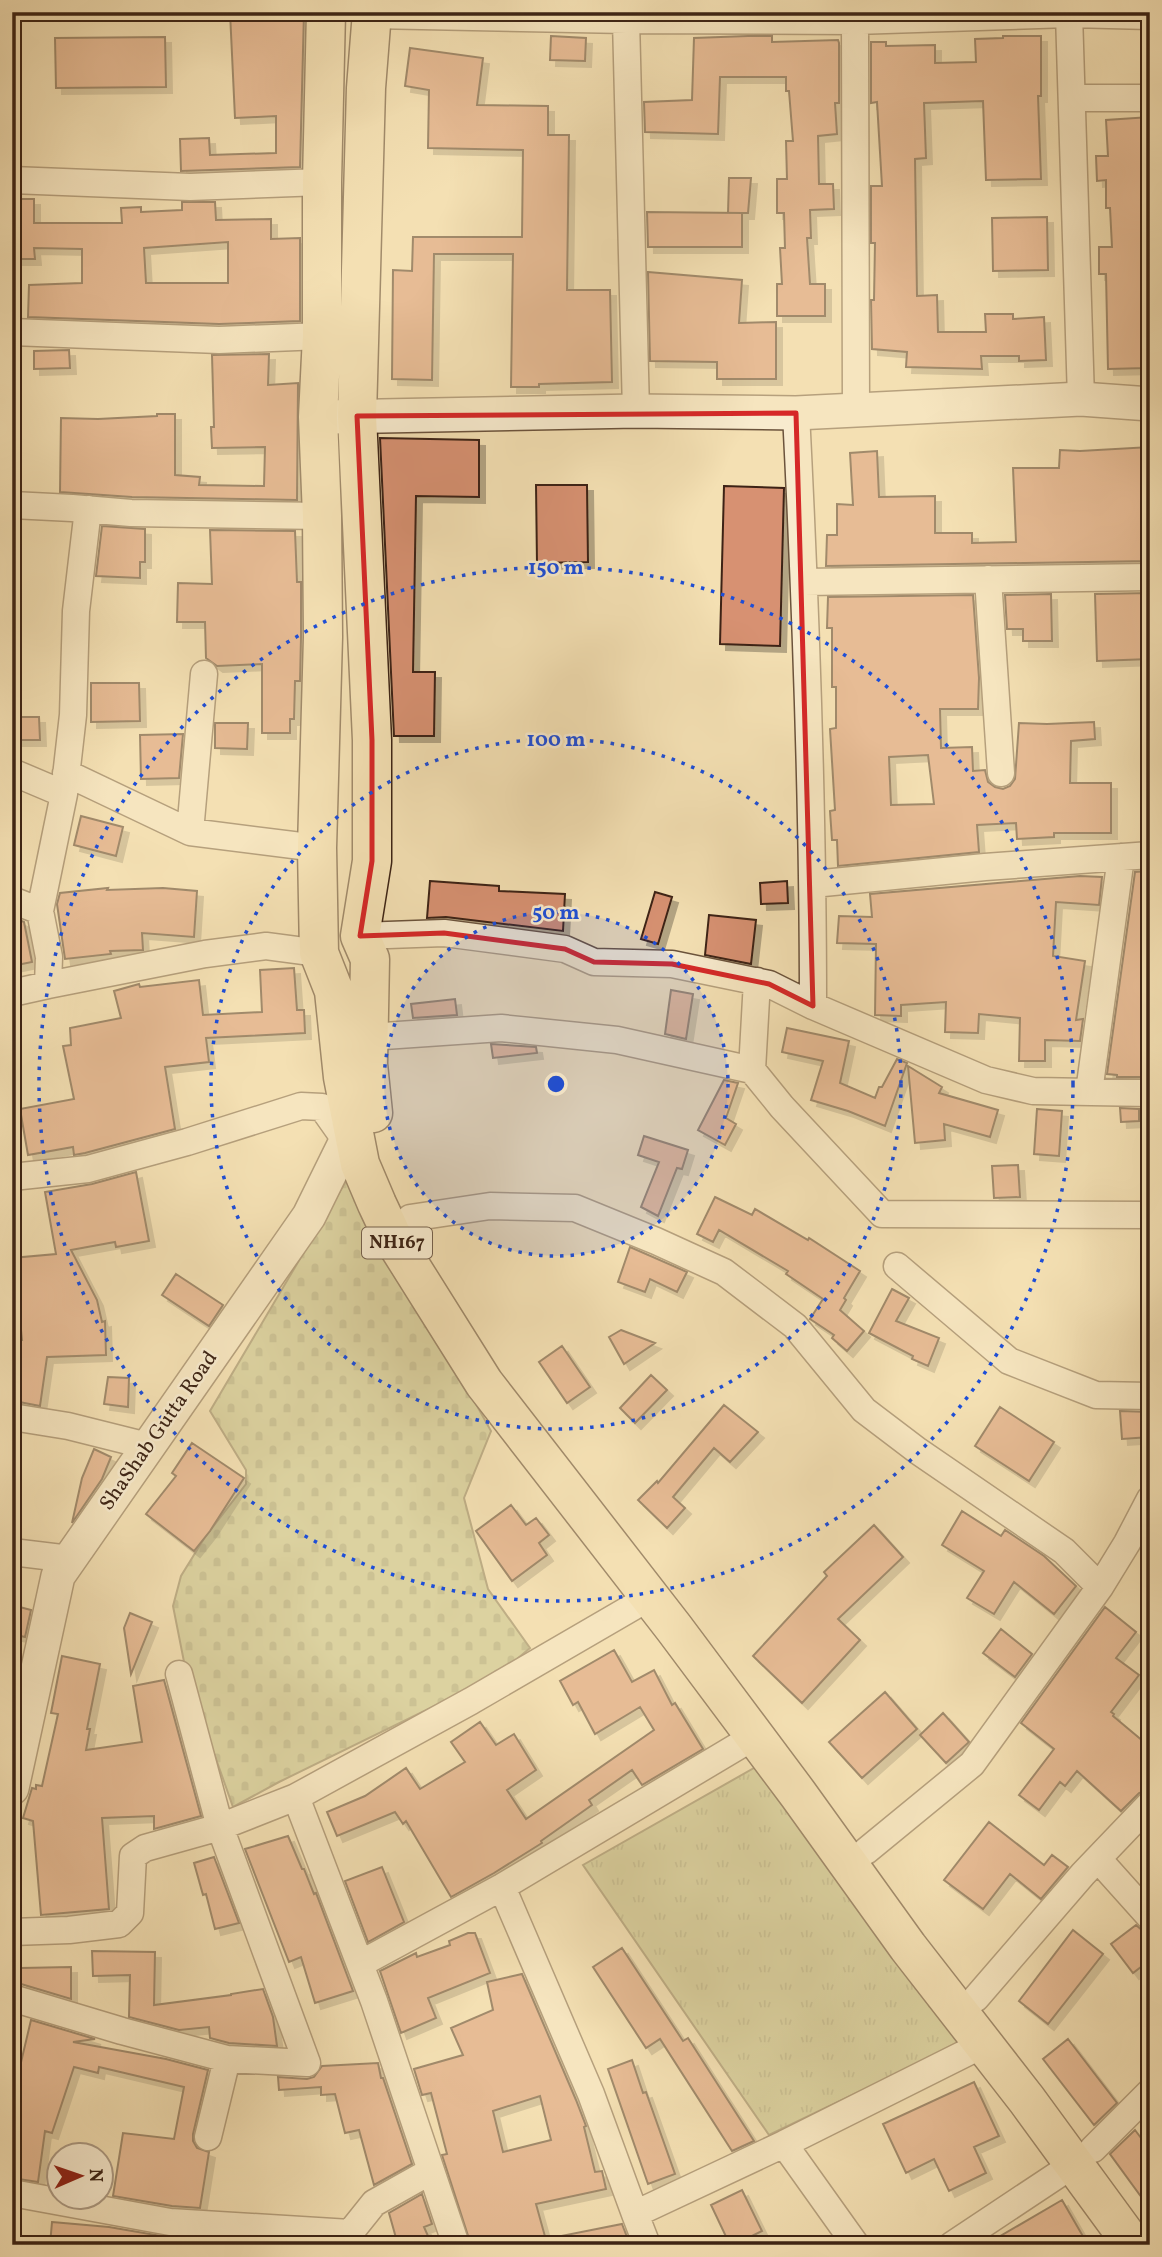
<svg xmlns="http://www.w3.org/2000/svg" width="1162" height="2257" font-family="Vollkorn,serif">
  <defs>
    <pattern id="cemetery-stones" width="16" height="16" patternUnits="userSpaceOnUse" patternTransform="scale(1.75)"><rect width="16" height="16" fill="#bfc18a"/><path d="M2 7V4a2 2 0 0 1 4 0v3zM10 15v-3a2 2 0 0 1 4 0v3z" fill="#9c9d70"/></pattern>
    <pattern id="park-tufts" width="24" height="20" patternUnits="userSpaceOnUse" patternTransform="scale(1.75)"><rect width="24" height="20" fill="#bfc18a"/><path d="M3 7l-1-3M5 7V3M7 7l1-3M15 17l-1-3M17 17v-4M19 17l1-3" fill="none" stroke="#9c9d70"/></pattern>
    <filter id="shadow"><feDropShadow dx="6" dy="6" stdDeviation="0" flood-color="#0004"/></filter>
  </defs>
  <rect width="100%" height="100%" fill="#f4e0b3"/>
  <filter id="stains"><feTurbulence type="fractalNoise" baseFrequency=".00286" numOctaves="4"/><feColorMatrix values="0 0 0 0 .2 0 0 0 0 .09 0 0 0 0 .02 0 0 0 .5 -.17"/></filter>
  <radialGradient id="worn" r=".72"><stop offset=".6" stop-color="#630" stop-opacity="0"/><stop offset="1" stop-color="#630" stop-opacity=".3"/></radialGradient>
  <path fill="url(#cemetery-stones)" stroke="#7e7250" stroke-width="2" d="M349,1176l142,255 -27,67 24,91 42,59 -32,27 -219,107 -46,25 -46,-130 -14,-71 8,-30 24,-39 41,-53v-14l-36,-59z"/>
  <path fill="url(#park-tufts)" stroke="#7e7250" stroke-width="2" d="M761,1764l202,278 -194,93 -186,-270z"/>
  <path fill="#d79172" stroke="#3d2415" stroke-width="2" fill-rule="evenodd" filter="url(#shadow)" d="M230,12h74l-4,155 -119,4 -1,-32 29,-1 1,17 66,-2v-37l-41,2z
    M551,36l35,2 -1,23 -35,-1z
    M748,36h24v6l66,-2 1,3v60h-4l2,31 -19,2 1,48h14l1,25 -24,1 1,28h-4l3,46h15v32h-48v-32h5l-2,-36h5l-1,-35h-7v-34h10l-1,-38h7l-4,-50h-3v-14h-66l-2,57 -73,-2 -1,-30 48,-2 2,-62z
    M1003,36h38v60h-3l3,83 -55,1 -3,-79 -59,2 2,55 -11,1 2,137 20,-1 1,37h48l-1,-18h28v5l31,-2 2,43 -27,1v-5h-38l1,13 -76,-2 1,-15 -35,-3 -1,-49h3l1,-57h-4v-57h11l-5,-84 -6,1v-61h15v4l49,-1v18l41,-1 -1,-23 28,-1z
    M165,37l1,50 -110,1 -1,-50z
    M410,48l73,10 -6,47 71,1v29h21l-2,155h43l2,92 -73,2v3h-28l2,-133h-79l-2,126 -40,-1 1,-109 19,1 1,-34h109l1,-87 -95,-2 1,-58 -24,-4z
    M1150,117v92h-2l2,64h-4l1,95 -39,1 -2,-95h-7v-27h13l-2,-39h-4v-28l-9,1 -1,-25h12l-2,-36z
    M729,178h22l-3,35h-20z
    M12,199h22v24h88l-1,-15 20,-1v5l41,-2v-8h33l1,18 55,-1v20l29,-1v83l-81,3 -191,-7 1,-32 53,-2v-34l-48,-1 1,11h-23zM228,242v41h-82l-2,-35z
    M647,212l95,1v34h-94z
    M1047,217l1,53 -55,1 -1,-53z
    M648,272l94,8 -3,43 37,-1v57h-59v-17l-67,-1z
    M69,350l1,18 -36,1v-18z
    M269,354l-1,31 30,-2 -1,117 -165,-3 -72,-5 1,-74 37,1 59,-3v-2h18v61l25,2 -1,8 65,1 1,-39 -53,1 -1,-21h3l-2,-72z
    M380,438l99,2v57l-63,-1 -3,176h22l-1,64h-40z
    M1150,447v114l-324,5 1,-31h10v-31l16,1 -3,-52 27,-2 2,46 56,-1v37h37v10l44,-1 -3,-74h46l1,-18 20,1z
    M536,485h51l1,77 -51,1z
    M724,486l60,2 -4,158 -60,-2z
    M102,526l43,3v33h-5v16l-44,-2z
    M210,530l85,1 2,51h4v55l-1,44h-5l-1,38h-4v14h-28v-69l-45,2 -11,-8 -1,-36h-28l1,-39 34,1z
    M1150,593v66l-53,2 -2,-67z
    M1051,594l1,47h-29v-12h-16l-2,-34z
    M973,595l6,83 -1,31h-38l1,39 31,-1 1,24 12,-1 3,12 7,5 8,2 7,-3 5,-7 4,-56 28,1 47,-2 1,17 -24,2 -1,42h41v50h-57v4l-37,2 -1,-16 -39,2 2,27 -141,14 -1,-26h-5l-2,-29 5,-1 -5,-81 6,-1v-41h-4v-59h-5l1,-31zM928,755l6,49 -43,1 -2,-48z
    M91,683h48l1,38 -49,1z
    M12,717h27l1,23h-28z
    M215,723h33l-1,26 -32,-1z
    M183,734l-4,44 -38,1 -1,-44z
    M81,816l42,11 -7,29 -42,-11z
    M1147,871l3,47v159h-33v-2l-10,-1 28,-202z
    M1080,876l22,1 -3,28 -43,-3 -3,54 32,5 -9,59 7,-1 -3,22 -35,-1v21h-26l1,-43 -41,-4 -1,19 -33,-1 1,-30 -45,3v11l-26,-1 1,-71 -39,-1 2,-27 33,1 -2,-23z
    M430,881l69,5v5l66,3 -2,37 -117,-14 -19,1z
    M787,881l1,22 -27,1 -1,-21z
    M108,888l-1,2 56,-2 34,3 -3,46 -52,-4 1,17 -33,1 1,3 -46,5 -8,-55 3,-11z
    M655,892l17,5 -14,47 -17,-5z
    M709,915l47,5 -5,44 -46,-9z
    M12,917l12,5 8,40 -20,4z
    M294,968l3,42h7l1,23 -99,5 3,24 -44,5 10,62 -90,24 -11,2 -1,-8 -45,8 -8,-46 54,-10 -11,-53 8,-1 -1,-17 51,-10 -7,-27 25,-7 1,3 59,-7 4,35 59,-3 -2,-42z
    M671,990l22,4 -7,45 -21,-5z
    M455,999l2,16 -44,3 -2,-14z
    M787,1028l62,13 -9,42 35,15 4,-11h3l15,-28 10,4 -22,63 -37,-15 -37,-11 12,-39 -41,-9z
    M491,1044l45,3 1,6 -44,5z
    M908,1066l34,21 -3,6 59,17 -8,27 -46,-13 1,16 -30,3z
    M724,1080l14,3 -12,35 10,6 -11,21 -27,-15z
    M1120,1108l19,1v12l-18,1z
    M1037,1109l25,2 -3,45 -25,-2z
    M644,1136l44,14 -6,19 -5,-1 -19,48 -17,-9 18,-45 -21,-7z
    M1018,1165l2,32 -26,1 -2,-32z
    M136,1172l13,69 -33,6 -1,-5 -44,8 26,50 5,22 3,-1 1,34 -59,2 -7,49 -26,-5 4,-34h-6v-28l10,1 -6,-62 -4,1v-21l44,-4 -11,-62 47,-8z
    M715,1197l37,18 3,-6 53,31 1,-2 51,33 -16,27 2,2 -6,10 24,21 -17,20 -15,-13 2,-3 -24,-16 13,-20 -37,-25 2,-3 -69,-41 -6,12 -16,-8z
    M630,1247l57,25 -10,20 -27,-13 -5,13 -27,-10z
    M176,1274l47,31 -14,21 -47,-31z
    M892,1289l17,9 -13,23 43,17 -11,28 -16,-7 1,-3 -44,-23z
    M621,1330l34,13 -31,21 -15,-27z
    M562,1346l28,41 -23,16 -28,-41z
    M651,1375l16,15 -32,33 -15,-15z
    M108,1377l21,1 -1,29 -24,-3z
    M724,1405l34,27 -28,30 -16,-14 -41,49 12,11 -18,20 -29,-28 19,-19 1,2z
    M1000,1407l54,35 -25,39 -54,-35z
    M1120,1411l30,1v25l-28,2z
    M192,1443l52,35 -34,53 -16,20 -48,-37 30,-38 -4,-3z
    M94,1449l17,8 -9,22 -30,44 10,-45z
    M511,1505l15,20 10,-7 13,17 -10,8 8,12 -35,26 -36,-50z
    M962,1511l39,25 4,-6 39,26 32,30 -22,28 -40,-32 -20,32 -27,-16 17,-27 -42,-26z
    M874,1525l29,32 -65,62 22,21 -58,63 -49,-47 74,-80 -3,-4z
    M12,1605l19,5 -6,27 -13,-3z
    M1105,1607l31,25 -20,26 23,17 -28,37 3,2 -1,2 37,31v42l-11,4 -18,18 -44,-40 -12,15 -5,-4 -21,28 -20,-15 35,-46 -33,-26z
    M130,1613l22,9 -21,52 -7,-46z
    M1001,1629l31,25 -17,23 -32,-24z
    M614,1650l18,32 22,-12 18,35 3,-2 28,46 -61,36 -10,-15 -43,30 3,5 -51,36 1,2 -48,30 -43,24 -45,-76 -3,3 -8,-12 -58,24 -10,-24 38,-16 41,-28 14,21 45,-27 -14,-20 29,-20 16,23 18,-11 22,36 -29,20 19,29 128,-89 -14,-23 -45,27 -17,-32 -5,3 -13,-24z
    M62,1656l38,8 -13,65h3l-4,21 56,-8 -9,-56 31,-6 37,136 -47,13v-13l-52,2 7,91 -68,6 -8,-94 -10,-3 9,-30 4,1v-4l6,1 16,-72 -7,-1z
    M885,1692l32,37 -55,49 -33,-36z
    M943,1713l26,29 -23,21 -26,-28z
    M989,1822l55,43 8,-10 16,12 -27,32 -31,-25 -27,35 -39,-29z
    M288,1836l14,33h2l10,25 2,-1 37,98 -38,12 -14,-46 -12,5 -44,-113z
    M214,1857l25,66 -24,6 -9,-35 -3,1 -9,-32z
    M382,1867l22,55 -36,20 -23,-61z
    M1136,1925l8,7h6v28l-17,13 -22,-29z
    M1073,1930l30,24 -55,70 -29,-23z
    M468,1933h7l15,40 -62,25 8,20 -35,15 -21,-62 36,-18 1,4 33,-12 -1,-4z
    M622,1948l61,93 5,-3 66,103 -22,10 -72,-112 -14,9 -53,-81z
    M92,1951l63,1 -1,53 77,-10v-1l32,-5 10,28 4,29 -48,-3 -19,-5 -1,-11 -30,3 -50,-13 1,-42 -37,1z
    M71,1967v32l-50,-15v-16z
    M522,1974l54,126 10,26 -2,1 11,45 7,-1 4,18 -70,15 10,36 -16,5h-59l-29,-90 5,-1 -16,-61 -9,2 -8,-26 49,-14 -12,-27 42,-18 -6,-28zM540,2096l11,44 -48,12 -10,-41z
    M31,2020l64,19 -22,3 93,17 42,11 -15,64v7l4,7 12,4 -9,56 -28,-2 -59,-10 10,-63 51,6 10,-52 -85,-20 -1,6 -24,-6 -22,66 -7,-2 -7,51 -26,-4v-105l6,2z
    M1068,2039l49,64 -23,22 -51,-66z
    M632,2060l11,33 3,-1 29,82 -27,10 -40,-115z
    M378,2063l3,15h2l29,86 -38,21 -15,-55 -14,3 -10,-39 -14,1v-8l-42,3 -1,-13 29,2 7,-2 8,-11z
    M974,2082l25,54 -25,11 12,26 -37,18 -15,-32 -28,14 -23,-49z
    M1135,2130l15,20v59l-40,-55z
    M742,2190l20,41 -28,14h-4l-19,-40z
    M422,2194l10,30 -8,3 8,18h-34l-9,-32z
    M1062,2200l26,45h-103z
    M52,2222l57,5 58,10 29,2 -1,6h-145z
    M622,2224l8,21h-69v-9z"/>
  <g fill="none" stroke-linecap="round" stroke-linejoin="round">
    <defs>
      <path id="minor" d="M371,15l255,5 229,1 214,-7v-2
        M626,20l10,391
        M855,21l1,389
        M1072,98h78
        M12,180l178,7 132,-5
        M12,332l207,8 103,-4
        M1081,399l-12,-385 81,2
        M796,413c10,197 17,395 17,593
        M12,505l60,3 59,5 191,3
        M988,579l13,194
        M804,582l346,-5
        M12,772l52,22 -24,117 9,46 -1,28 157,-31 61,-8 53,7
        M66,773l124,59 127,16
        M64,794l9,-79 3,-104 12,-102
        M190,832l14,-158
        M813,884l172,-17 165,-12
        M12,900l28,11
        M360,936l84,-3 121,16 29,13 78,2 97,20 44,22 173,74 47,11 117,2
        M757,981l-5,89 30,37 100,107 268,1
        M12,993l36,-8
        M369,1037l132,-9 116,12 135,30
        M1089,1092l32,-235
        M12,1177l76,-8 99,-27 114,-36 21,1 24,34
        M410,1218l80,-12 85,2 81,33 68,31 71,54 69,84 54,41 146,100 36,36
        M897,1266l112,95 87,34 54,1
        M12,1417l56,9 80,20
        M12,1552l58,7
        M866,1851l106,-87 128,-177 27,-44 23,-44
        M1098,1859l52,58
        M502,1887l89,207 44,120 149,-70 200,-100
        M12,1932l57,-2 50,-6 11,-11 3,-57 12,-8 75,-21 -41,-153
        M360,1964l142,-77 253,-151
        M12,1998l110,33 105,28 -19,78
        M976,1998l107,-124 67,-70
        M227,2059l80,4 -87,-236 76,-30
        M784,2144l72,101
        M1093,2149l57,-57
        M12,2193l158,29 180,11 24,-30 57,-32
        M635,2214l12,31
        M456,2245l-82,-244 -78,-204 175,-96 179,-104
        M952,2245l122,-81"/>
      <path id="tertiary" d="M330,417l306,-6 160,2 285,-14 69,5
        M12,1788l46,-212 251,-360 37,-75 17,-25"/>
      <path id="trunk" d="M326,12l-4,170v154l-4,81 4,99 1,121 -6,211 2,105 15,38 9,86 17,87 17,40 16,34 91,145 190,245 124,166 110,153 119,153 106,145
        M372,12l-6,76 -9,328 15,324v121l-12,75 10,23 -2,105 5,49"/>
    </defs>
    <use href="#minor" stroke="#6b533c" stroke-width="29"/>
    <use href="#tertiary" stroke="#6b533c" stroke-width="36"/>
    <use href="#trunk" stroke="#3d2415" stroke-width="41"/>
    <use href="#minor" stroke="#f8ebce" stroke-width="26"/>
    <use href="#tertiary" stroke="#f8ebce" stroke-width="33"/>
    <use href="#trunk" stroke="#f4e0b3" stroke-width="38"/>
  </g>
  <path d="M0 0H1162V2257H0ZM796,413l17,593 -44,-22 -97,-20 -78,-2 -29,-13 -121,-16 -84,3 12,-75v-121l-15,-324z" fill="#f4e0b3" fill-opacity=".55" fill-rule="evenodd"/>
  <path fill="none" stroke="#d62828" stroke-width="5" stroke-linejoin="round" d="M796,413l17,593 -44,-22 -97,-20 -78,-2 -29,-13 -121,-16 -84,3 12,-75v-121l-15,-324z"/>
  <circle cx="556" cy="1084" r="172" fill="#1d4ed8" fill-opacity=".12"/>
  <g fill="none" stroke="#1d4ed8" stroke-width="3.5" stroke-dasharray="3.5 7">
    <circle cx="556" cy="1084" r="172"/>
    <circle cx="556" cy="1084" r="345"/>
    <circle cx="556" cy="1084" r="517"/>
  </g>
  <g text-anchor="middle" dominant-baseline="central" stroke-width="5" stroke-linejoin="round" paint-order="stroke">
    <rect fill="#f8ebce" stroke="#75604c" stroke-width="2" x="362" y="1227.5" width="70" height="31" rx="5"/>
    <g font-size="19" font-weight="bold" fill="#3d2415">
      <text x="397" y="1243">NH167</text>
    </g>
    <g font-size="21" fill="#3d2415" stroke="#f8ebce">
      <text transform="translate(159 1431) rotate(-55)">ShaShab Gutta Road</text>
    </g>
  </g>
  <circle cx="556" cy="1084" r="10" fill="#1d4ed8" stroke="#f8ebce" stroke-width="3.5"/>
  <g font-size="21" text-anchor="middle" font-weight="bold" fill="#1d4ed8" stroke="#f8ebce" stroke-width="5" stroke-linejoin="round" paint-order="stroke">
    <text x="556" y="574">150 m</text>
    <text x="556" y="746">100 m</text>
    <text x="556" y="919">50 m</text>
  </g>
  <rect width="1162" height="2257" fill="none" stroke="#f4e0b3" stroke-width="42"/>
  <rect x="14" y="14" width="1134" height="2229" fill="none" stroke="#3d2415" stroke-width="3.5"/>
  <rect x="21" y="21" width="1120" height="2215" fill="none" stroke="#3d2415" stroke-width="2"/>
  <g transform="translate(80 2176) rotate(88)"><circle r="33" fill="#f8ebce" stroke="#ad9b84" stroke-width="2"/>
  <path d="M0-5L12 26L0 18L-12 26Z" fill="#8f2418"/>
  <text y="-10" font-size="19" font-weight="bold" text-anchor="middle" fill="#3d2415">N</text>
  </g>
  <rect width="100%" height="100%" filter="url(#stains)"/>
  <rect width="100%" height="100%" fill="url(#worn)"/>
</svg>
